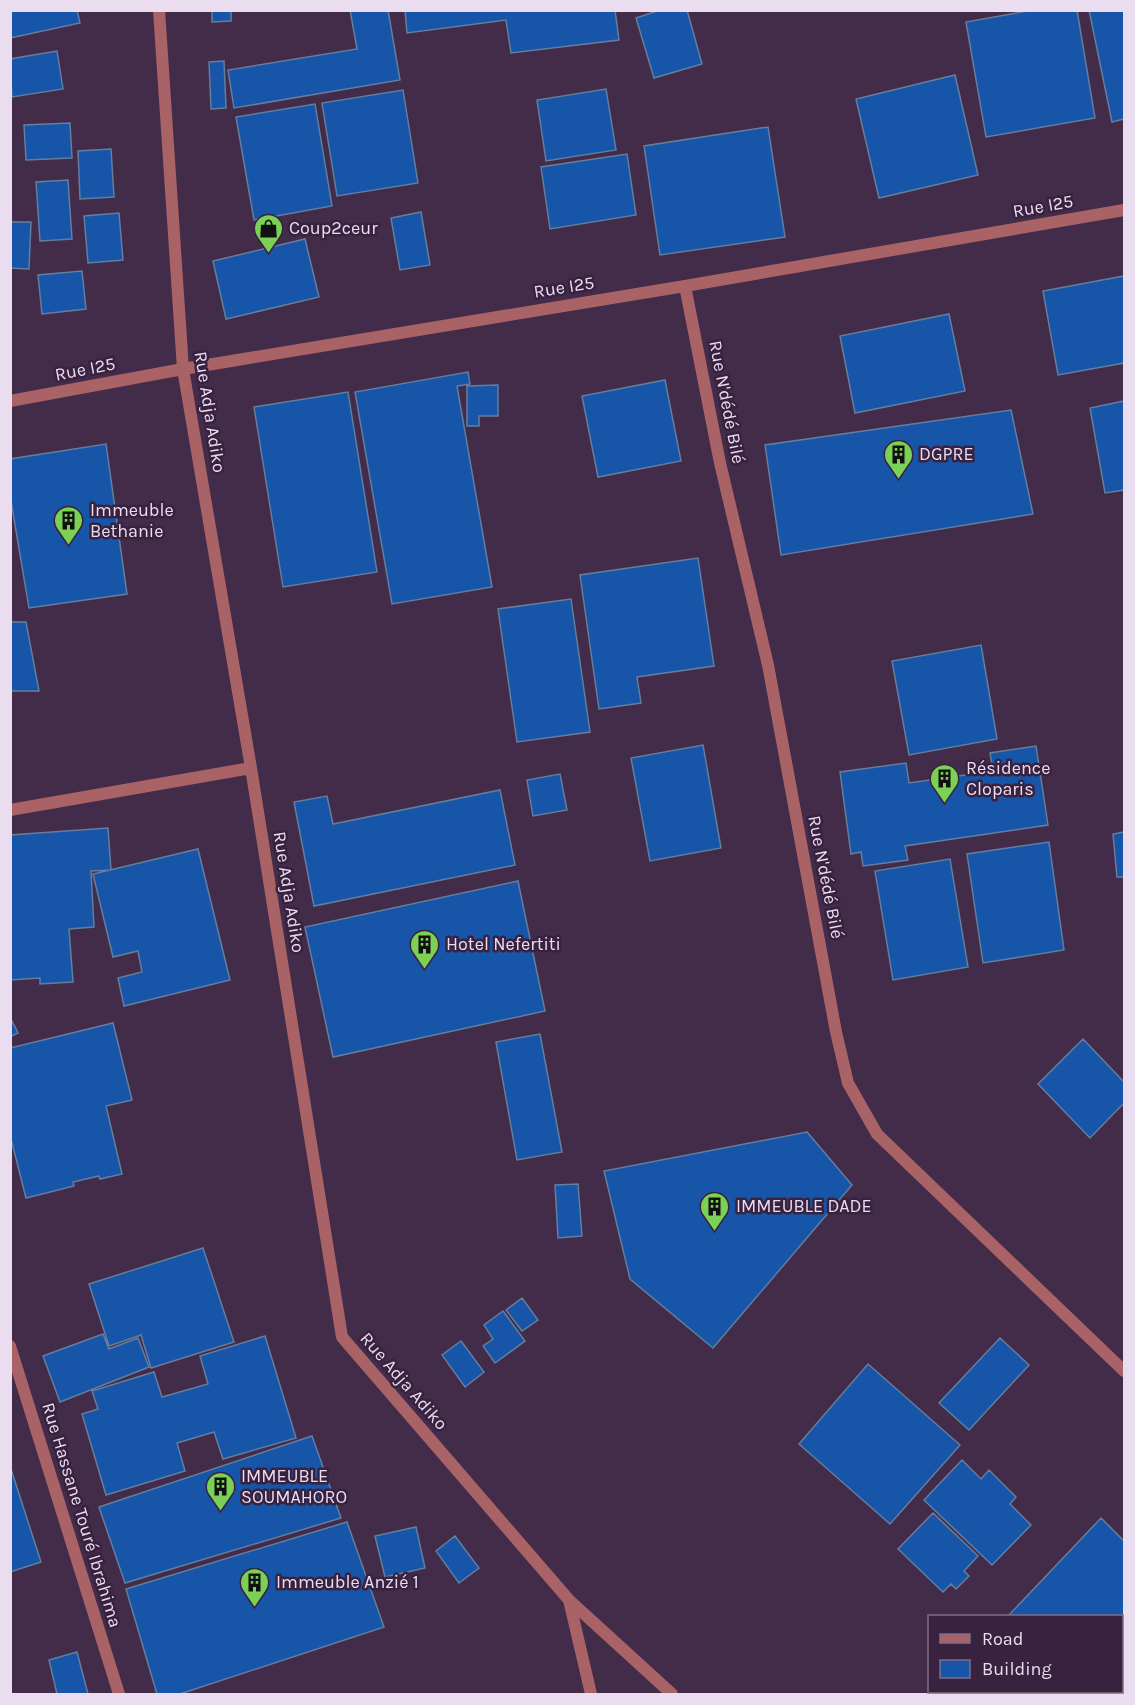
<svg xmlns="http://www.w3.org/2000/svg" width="1135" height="1705" font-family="Karla,sans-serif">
  <rect width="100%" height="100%" fill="#422c4a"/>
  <path fill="#1655a7" stroke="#657d9e" stroke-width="1.5" d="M10,10h67l3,13 -70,15z
    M212,10h19v11l-19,1z
    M350,10h38l12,70 -166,28 -6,-38 129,-21z
    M405,10h210l4,30 -108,13 -5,-33 -99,13z
    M660,10h27l15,54 -48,14 -18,-60z
    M1077,10l18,108 -109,19 -20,-115 67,-12z
    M1089,10h35v109l-12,3z
    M57,51l6,38 -51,8 -2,-38z
    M224,61l2,47 -15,1 -2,-47z
    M955,75l23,100 -99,23 -23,-99z
    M606,89l10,61 -70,11 -9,-61z
    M403,90l15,93 -81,13 -15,-93z
    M315,104l17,102 -78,14 -18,-103z
    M70,123l2,35 -46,2 -2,-35z
    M768,127l17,110 -125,18 -16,-109z
    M111,149l3,48 -34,2 -2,-48z
    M627,154l9,61 -86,14 -9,-62z
    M68,180l4,59 -32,2 -4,-59z
    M421,212l9,53 -30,5 -9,-52z
    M119,213l4,47 -35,3 -4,-47z
    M10,222h21l-2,47 -19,-1z
    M305,239l14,58 -93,22 -13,-58z
    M82,271l4,38 -44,5 -4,-39z
    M1124,276v87l-66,12 -15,-84z
    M949,314l16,77 -110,22 -15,-77z
    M468,372l2,12 -13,2 35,201 -100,17 -37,-212z
    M665,380l16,81 -83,16 -16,-81z
    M498,385v31h-19v10h-12v-40z
    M348,392l29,180 -94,15 -29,-180z
    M1124,401v89l-19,3 -15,-85z
    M1011,410l22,104 -252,41 -16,-110z
    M106,444l21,150 -98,14 -19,-113v-36z
    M698,558l16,108 -77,11 4,26 -42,6 -19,-134z
    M571,599l19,133 -73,10 -19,-133z
    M10,622h16l13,69h-29z
    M981,645l16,94 -88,16 -17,-94z
    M703,745l18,103 -71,13 -19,-103z
    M1036,746l12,79 -143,21 3,14 -45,6 -2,-14 -10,2 -11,-82 66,-9 3,20 84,-12 -3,-18z
    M560,774l7,36 -34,6 -6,-36z
    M500,790l15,75 -201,41 -20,-104 33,-6 6,28z
    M108,828l3,42 -20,1 3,56 -25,2 4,53 -33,2v-6l-30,2v-145z
    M1124,832v45h-7l-4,-43z
    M1049,842l15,108 -81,13 -16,-109z
    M198,849l32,131 -106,26 -6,-28 24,-6 -4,-21 -25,6 -20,-83z
    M950,859l18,108 -75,13 -18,-109z
    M518,881l27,130 -212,46 -28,-130z
    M10,1017l8,16 -8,4z
    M113,1023l19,77 -26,6 16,68 -22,5 -1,-3 -26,6 1,4 -48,12 -16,-63v-87z
    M540,1034l22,118 -45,8 -21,-118z
    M1083,1039l41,43v21l-34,35 -52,-54z
    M807,1132l45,53 -139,163 -83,-69 -26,-108z
    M578,1184l4,52 -24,2 -3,-53z
    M203,1248l31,94 -83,26 -10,-33 -32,11 -20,-62z
    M522,1298l16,22 -16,11 -16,-21z
    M503,1311l22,30 -30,22 -12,-17 10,-7 -9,-14z
    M103,1334l6,15 29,-11 11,29 -89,35 -17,-46z
    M265,1336l31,102 -73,21 -9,-27 -37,11 8,28 -79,24 -24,-81 16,-5 -6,-18 62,-19 8,25 46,-13 -8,-28z
    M1000,1338l29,27 -60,65 -30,-27z
    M461,1341l23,31 -19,15 -23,-32z
    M868,1364l92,81 -70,79 -91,-80z
    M312,1436l29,82 -216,65 -26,-76z
    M962,1460l19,19 8,-9 27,27 -6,7 21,21 -39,40 -68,-65z
    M11,1469l30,93 -31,10v-102z
    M933,1513l45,43 -14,15 5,5 -13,13 -5,-5 -8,8 -45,-43z
    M1101,1518l23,23v139l-2,3v-67h-111l-2,-1z
    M347,1522l37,105 -204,67h-23l-31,-105z
    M416,1527l9,41 -40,9 -10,-41z
    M455,1536l24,32 -20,15 -23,-32z
    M77,1652l11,42h-31l-8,-34z"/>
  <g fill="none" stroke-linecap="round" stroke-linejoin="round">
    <path stroke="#a96266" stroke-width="12" d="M159,10l24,359 68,399 91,569 227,263 22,94
      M685,286l35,177 48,202 68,367 12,51 29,51 247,237
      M10,401l173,-32 502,-83 439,-76
      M10,810l241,-42
      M10,1346l109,348
      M570,1601l102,93"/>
  </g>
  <defs>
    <symbol id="shop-pin" viewBox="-11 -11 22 30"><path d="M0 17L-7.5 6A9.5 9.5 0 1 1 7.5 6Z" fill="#7bd155" stroke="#38223f"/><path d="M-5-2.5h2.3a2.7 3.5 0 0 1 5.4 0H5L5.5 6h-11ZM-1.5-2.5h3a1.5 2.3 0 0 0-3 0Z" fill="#111"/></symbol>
    <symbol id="building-pin" viewBox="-11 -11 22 30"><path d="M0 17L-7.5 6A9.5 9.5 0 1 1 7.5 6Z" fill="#7bd155" stroke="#38223f"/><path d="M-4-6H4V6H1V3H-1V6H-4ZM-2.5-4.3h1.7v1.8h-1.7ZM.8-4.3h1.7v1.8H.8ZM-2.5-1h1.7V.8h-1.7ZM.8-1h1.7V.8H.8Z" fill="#111"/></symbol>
  </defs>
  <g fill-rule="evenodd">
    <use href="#shop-pin" x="252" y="212" width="33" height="45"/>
    <use href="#building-pin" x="882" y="438" width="33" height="45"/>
    <use href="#building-pin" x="52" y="504" width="33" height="45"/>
    <use href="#building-pin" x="928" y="762" width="33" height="45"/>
    <use href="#building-pin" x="408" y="928" width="33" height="45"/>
    <use href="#building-pin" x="698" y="1190" width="33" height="45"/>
    <use href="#building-pin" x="204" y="1470" width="33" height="45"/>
    <use href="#building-pin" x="238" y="1566" width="33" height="45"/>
  </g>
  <g text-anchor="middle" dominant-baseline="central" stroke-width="5" stroke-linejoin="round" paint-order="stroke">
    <g font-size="18" fill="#ebddf0" stroke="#38223f">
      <text transform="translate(1043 206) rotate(-10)">Rue I25</text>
      <text transform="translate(564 287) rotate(-9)">Rue I25</text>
      <text transform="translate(85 369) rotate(-11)">Rue I25</text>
      <text transform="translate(727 402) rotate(79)">Rue N'dédé Bilé</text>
      <text transform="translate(210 412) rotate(81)">Rue Adja Adiko</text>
      <text transform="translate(826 877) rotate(79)">Rue N'dédé Bilé</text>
      <text transform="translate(289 892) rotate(81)">Rue Adja Adiko</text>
      <text transform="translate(404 1381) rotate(49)">Rue Adja Adiko</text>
      <text transform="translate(82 1515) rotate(73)">Rue Hassane Touré Ibrahima</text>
    </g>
    <g font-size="18" fill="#ebddf0" stroke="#38223f" text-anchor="start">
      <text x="289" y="228">Coup2ceur</text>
      <text x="919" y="454">DGPRE</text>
      <text x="90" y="510">Immeuble<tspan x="90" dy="21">Bethanie</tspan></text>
      <text x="966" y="768">Résidence<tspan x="966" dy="21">Cloparis</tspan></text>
      <text x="446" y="944">Hotel Nefertiti</text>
      <text x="736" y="1206">IMMEUBLE DADE</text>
      <text x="241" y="1476">IMMEUBLE<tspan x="241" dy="21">SOUMAHORO</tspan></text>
      <text x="276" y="1582">Immeuble Anzié 1</text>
    </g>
  </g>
  <rect width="1135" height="1705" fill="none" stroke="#ebddf0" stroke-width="24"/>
  <rect x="928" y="1615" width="195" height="78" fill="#38223f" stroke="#806d86" stroke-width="1.5"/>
  <rect x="940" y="1634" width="30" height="9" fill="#a96266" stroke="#806d86" stroke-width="1.5"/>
  <text x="982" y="1645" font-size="18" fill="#ebddf0">Road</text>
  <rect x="940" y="1660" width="30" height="18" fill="#1655a7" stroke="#806d86" stroke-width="1.5"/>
  <text x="982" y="1675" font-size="18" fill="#ebddf0">Building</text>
</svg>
